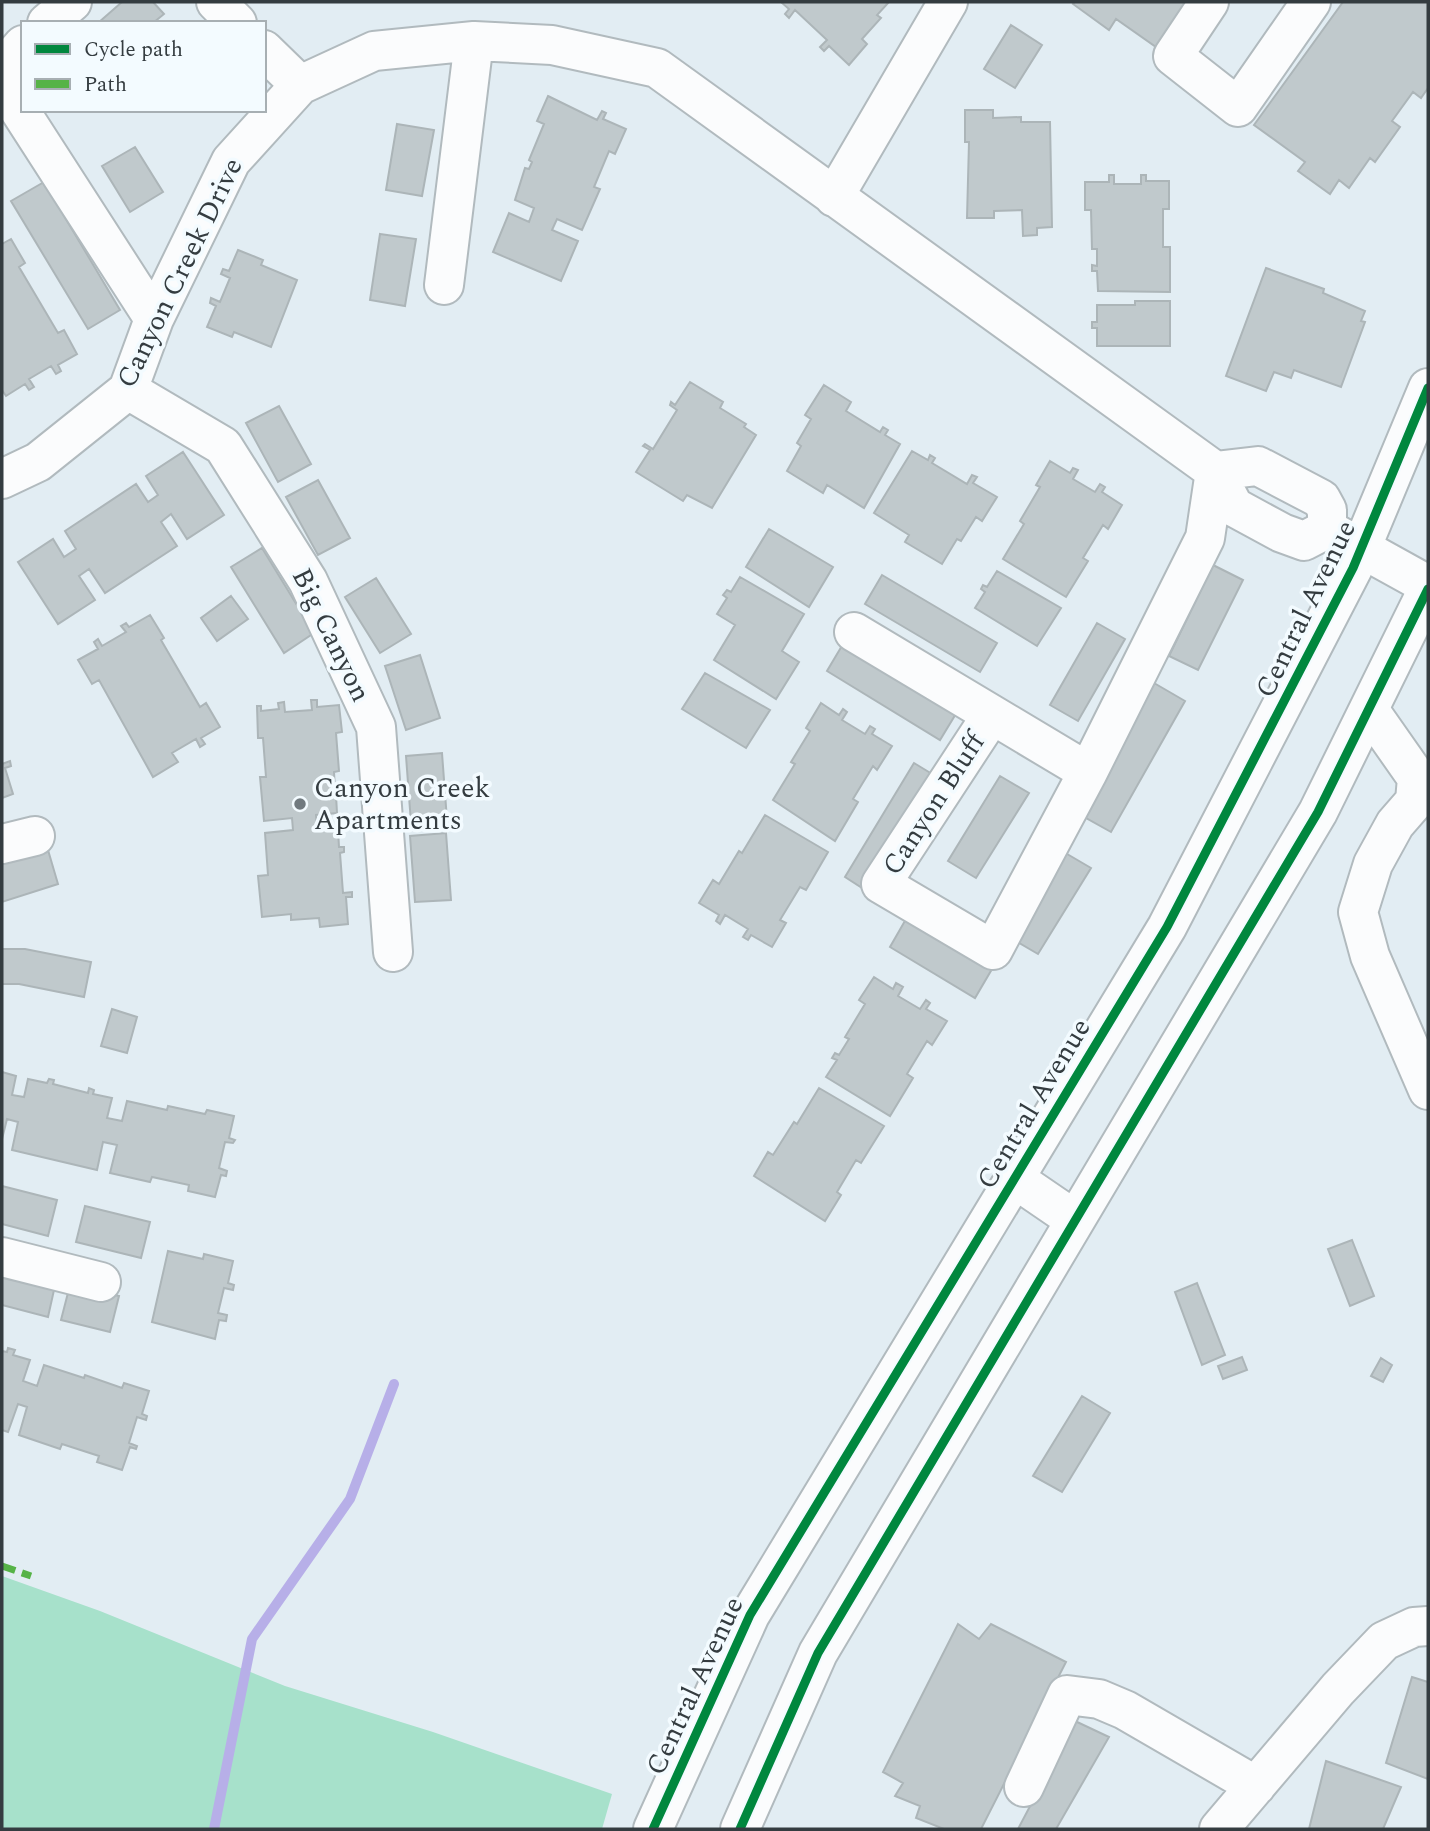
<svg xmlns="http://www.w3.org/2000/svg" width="1430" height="1831" font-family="Spectral,serif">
  <rect width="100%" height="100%" fill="#e2edf3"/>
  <path fill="#a7e1cb" d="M2,1576l98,35 185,75 148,46 179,62 -10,35h-600z"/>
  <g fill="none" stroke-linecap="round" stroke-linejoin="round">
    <path stroke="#b7afe8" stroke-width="10" d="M214,1829l38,-190 98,-140 44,-115"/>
  </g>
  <path fill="#c0c9cc" stroke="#acb5b8" stroke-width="2" d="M122,2h31l11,12 -11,9h-55z
    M781,2h108l-12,13 4,3 -19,21 5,5 -18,21 -20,-19 -5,5 -4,-4 7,-7 -32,-30 -6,8 -4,-4 4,-5z
    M1075,2h128l-37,52 -50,-35 -7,11 -36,-26z
    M1343,2h85v86l-7,10 -8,-6 -21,29 8,6 -25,35 -5,-4 -21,30 -10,-8 -9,14 -32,-23 7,-9 -51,-37z
    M1011,25l31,20 -27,43 -31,-19z
    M548,96l49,24 5,-9 4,2 -3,6 23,10 -11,25 -6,-3 -15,36 6,2 -18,41 -25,-11 -5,11 26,11 -17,40 -68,-29 16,-39 20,9 5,-14 -19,-8 10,-32 4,1 3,-7 -3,-2 15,-36 -7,-3z
    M965,110h28v8l28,-1v5h29l2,105 -15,1v7l-14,1 -1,-26 -28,1v7h-27l2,-76h-4z
    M397,124l37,6 -12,66 -36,-6z
    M135,147l28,45 -33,20 -28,-46z
    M1109,175h5v9h27v-9h5v6h23v28h-6v38h7v45l-72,-1 -1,-20h-5v-6l5,1v-17h-5l-1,-39h-6v-28h24z
    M44,182l76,128 -32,19 -77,-128z
    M380,234l36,5 -11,67 -35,-6z
    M11,239l14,24 -6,4 39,66 6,-3 13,24 -19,11 3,6 -5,3 -5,-8 -22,13 5,8 -5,3 -4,-6 -19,12 -4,-6v-146z
    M238,250l25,10 -2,5 36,15 -26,67 -37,-15 -2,5 -25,-10 9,-21 -6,-3 1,-5 9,4 10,-24 -9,-4 2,-5 6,2z
    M1266,268l58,21 -1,4 42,18 -4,10 4,1 -24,65 -47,-17 -3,8 -17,-6 -8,19 -40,-15z
    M1135,301h35v45h-73v-18h-5v-6h5v-17h38z
    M690,382l33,20 -3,6 26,16 -2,3 12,8 -44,73 -25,-13 -4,6 -47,-29 14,-22 -7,-4 2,-2 8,5 24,-39 -7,-5 1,-3 4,3z
    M824,385l27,17 -5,9 34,21 3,-5 5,3 -3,5 15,9 -36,64 -37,-23 -4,8 -36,-22 14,-25 -4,-3 14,-24 -6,-4z
    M279,406l32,58 -33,18 -32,-59z
    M912,451l16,9 2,-5 5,3 -3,5 35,21 5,-9 5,2 -4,6 24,14 -15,24 -6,-4 -15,24 -4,-2 -15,25 -37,-22 4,-7 -35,-22z
    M183,452l41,63 -37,24 -16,-25 -10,8 16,24 -72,47 -16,-24 -10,7 16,24 -37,24 -40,-62 35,-23 11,18 12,-8 -11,-18 71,-47 12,18 10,-7 -12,-19z
    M1050,461l20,12 3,-5 5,2 -5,9 22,13 5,-8 5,3 -3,5 20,13 -14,24 -5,-4 -20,33 5,3 -22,36 -63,-38 21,-35 -4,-3 20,-34 -4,-2z
    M318,480l32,58 -32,17 -32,-58z
    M769,529l64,38 -24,40 -63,-40z
    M262,548l52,85 -30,20 -53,-86z
    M1213,565l30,15 -45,90 -29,-14z
    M997,571l64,37 -24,38 -62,-38 10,-16 -4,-3 2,-4 4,2z
    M882,575l115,68 -17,29 -115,-68z
    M740,577l64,37 -22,37 17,11 -23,37 -62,-39 21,-35 -18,-11 10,-16 -4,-3 4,-5 4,2z
    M376,578l35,56 -31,19 -35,-56z
    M231,596l17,23 -31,22 -16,-23z
    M150,615l14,23 -3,2 39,67 6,-4 14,24 -19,11 4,6 -5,3 -4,-8 -24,14 6,9 -25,15 -54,-97 -7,4 -14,-24 20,-11 -4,-7 4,-3 4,7 24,-14 -5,-6 5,-3 3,4z
    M1097,623l28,16 -47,82 -28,-16z
    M843,644l114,68 -17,28 -113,-69z
    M420,655l20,63 -34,12 -21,-64z
    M705,673l65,37 -24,38 -64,-39z
    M1154,683l31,18 -74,131 -32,-18z
    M311,700h6v7l22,-2 3,27 -6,1 3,38 -5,1 1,18 5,-1 1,6h-5l1,18 -21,2 1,16 21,-2 1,18h5v5l-4,1 3,40 9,-1v5h-6l2,27 -28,3 -1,-9 -28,2v-6l-29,3 -4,-41 10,-1 -3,-42 28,-3 -1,-12 -28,3 -4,-44h6l-3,-39h-5l-1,-32h4v5l18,-2 -1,-6 6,-1 1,10 27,-2z
    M821,703l18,12 4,-6 4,3 -5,8 23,14 5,-8 5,3 -3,5 20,12 -15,24 -4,-4 -20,33 5,3 -23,39 -62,-41 22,-36 -4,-2 19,-31 -4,-3z
    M442,753l5,67 -36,3 -5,-67z
    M10,761l1,5 -6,2 8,26 -11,4v-34z
    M914,763l28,17 -69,115 -28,-18z
    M1000,776l29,17 -53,85 -28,-17z
    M765,815l63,37 -22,38 -6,-3 -20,33 6,3 -14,24 -21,-12 -3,5 -5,-3 5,-8 -23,-14 -5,9 -4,-3 3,-6 -20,-12 14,-23 6,4 20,-33 3,2z
    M446,833l5,67 -36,2 -5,-66z
    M48,850l10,34 -56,18v-38z
    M1062,851l29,17 -53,86 -29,-17z
    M906,919l86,50 -17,29 -85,-51z
    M2,949h23l66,13 -7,35 -65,-13h-17z
    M874,977l19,12 3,-6 7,4 -5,9 22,13 6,-9 4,3 -4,6 21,12 -15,24 -5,-4 -20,33 6,4 -23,38 -64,-39 11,-17 -5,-2 3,-5 4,2 10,-16 -4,-2 20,-33 -6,-4z
    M112,1009l25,8 -10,36 -26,-7z
    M2,1072l14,4 -4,19 12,2 4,-18 19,4 2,-4 5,1 -1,4 35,9 1,-5 5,2 -1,4 19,4 -5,20 15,3 5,-20 40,9 1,-4 37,8 2,-4 27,6 -5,22 6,2 -2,3 -8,-1 -6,26 8,3 -1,5 -5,-1 -6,22 -27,-6 1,-6 -37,-8 -2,5 -40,-9 7,-28 -14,-3 -6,28 -85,-20 6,-28 -11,-3 -5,20z
    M819,1088l65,38 -23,37 -5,-3 -19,32 4,3 -16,26 -71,-45 14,-24 5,3 21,-33 3,2z
    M2,1186l55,14 -9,36 -46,-12z
    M85,1206l65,16 -9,36 -65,-16z
    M1352,1240l22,56 -24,10 -22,-57z
    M168,1251l35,8 1,-5 29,7 -5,22 6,2 -1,5 -9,-2 -6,25 9,2 -1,6 -7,-1 -4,19 -63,-17z
    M2,1267l54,14 -8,36 -46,-12z
    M1197,1283l28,72 -23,10 -27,-73z
    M70,1285l49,11 -9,36 -49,-12z
    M8,1348l7,2 -2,5 17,5 -7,21 14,5 7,-21 40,13 1,-3 37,13 2,-5 25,8 -7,23 5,2 -1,4 -9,-3 -8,26 8,3 -1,3 -6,-2 -8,23 -25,-8 2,-6 -37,-12 -2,5 -41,-14 8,-28 -9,-3 -10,28 -6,-2v-79l5,1z
    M1242,1357l5,13 -24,9 -5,-13z
    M1381,1358l11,7 -9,17 -12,-6z
    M1082,1396l28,17 -48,79 -29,-16z
    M958,1624l21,15 12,-15 75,38 -85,167h-37l-28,-11 4,-12 -25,-10 8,-13 -20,-11z
    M1412,1677l16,5v97l-42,-16z
    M1075,1721l34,16 -53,92h-38z
    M1326,1761l75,26 -18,42h-74z"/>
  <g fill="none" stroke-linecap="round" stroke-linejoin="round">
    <defs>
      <path id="minor" d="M216,2l21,21
        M1209,2l-36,54 65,51 73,-105
        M47,23l25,-21
        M264,50l36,35
        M2,69l21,-24
        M2,83l152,236
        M834,197l114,-195
        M444,285l30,-244
        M128,390l95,56 85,135 68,146 17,225
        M1215,471l43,-5 63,33 6,11v19
        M2,479l36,-17 90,-72 26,-71 77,-158 69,-76 74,-34 100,-10 78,4 105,23 558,403 19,36 48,26 22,8 23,-12
        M1332,532l96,53
        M854,632l234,140 -95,178 -112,-66 110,-168
        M1370,711l47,67 -2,23 -20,23 -22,40 -15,48 12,44 58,134
        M1088,772l117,-234 10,-67
        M2,844l33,-8
        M2,1257l99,25
        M1024,1787l43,-92 32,4 26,11 131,76
        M1219,1829l119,-140 46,-48 30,-14 14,-1"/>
      <path id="major" d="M1015,1179l60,41
        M653,1829l97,-214 417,-688 186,-359 75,-180
        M740,1829l78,-176 500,-841 110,-223"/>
    </defs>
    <use href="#minor" stroke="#b1babe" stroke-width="42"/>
    <use href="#major" stroke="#b1babe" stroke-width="42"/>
    <use href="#minor" stroke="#fbfcfd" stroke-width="38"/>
    <use href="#major" stroke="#fbfcfd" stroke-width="38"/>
    <path stroke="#56b347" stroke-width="7" stroke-dasharray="14 7" stroke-linecap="butt" d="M2,1566l29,10"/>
    <defs>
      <path id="cycleway" d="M653,1829l97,-214 417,-688 186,-359 75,-180
        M740,1829l78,-176 500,-841 110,-223"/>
    </defs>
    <use href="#cycleway" stroke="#f3fbff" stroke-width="13"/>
    <use href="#cycleway" stroke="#00873e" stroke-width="9"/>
  </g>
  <circle fill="#717a7f" stroke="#f3fbff" stroke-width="2.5" cx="300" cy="804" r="7"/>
  <g text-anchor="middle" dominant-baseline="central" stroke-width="7" stroke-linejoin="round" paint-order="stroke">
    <g font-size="28" fill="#343c40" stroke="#f3fbff">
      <text transform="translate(180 273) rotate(-64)">Canyon Creek Drive</text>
      <text transform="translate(1306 609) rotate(-64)">Central Avenue</text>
      <text transform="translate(331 635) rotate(64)">Big Canyon</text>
      <text transform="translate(934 804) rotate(-57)">Canyon Bluff</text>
      <text transform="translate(1034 1104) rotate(-59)">Central Avenue</text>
      <text transform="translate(695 1686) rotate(-65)">Central Avenue</text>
    </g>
    <g font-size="28" fill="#343c40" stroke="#f3fbff" text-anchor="start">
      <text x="314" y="788">Canyon Creek<tspan x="314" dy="32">Apartments</tspan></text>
    </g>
  </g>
  <rect width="1430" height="1831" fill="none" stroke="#343c40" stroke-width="7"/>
  <rect x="21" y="21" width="245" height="91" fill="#f3fbff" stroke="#a7afb3" stroke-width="2"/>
  <rect x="35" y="44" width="35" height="10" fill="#00873e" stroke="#a7afb3" stroke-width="2"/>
  <text x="84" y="56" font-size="21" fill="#343c40">Cycle path</text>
  <rect x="35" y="79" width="35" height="10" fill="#56b347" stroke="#a7afb3" stroke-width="2"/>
  <text x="84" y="91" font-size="21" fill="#343c40">Path</text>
</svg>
